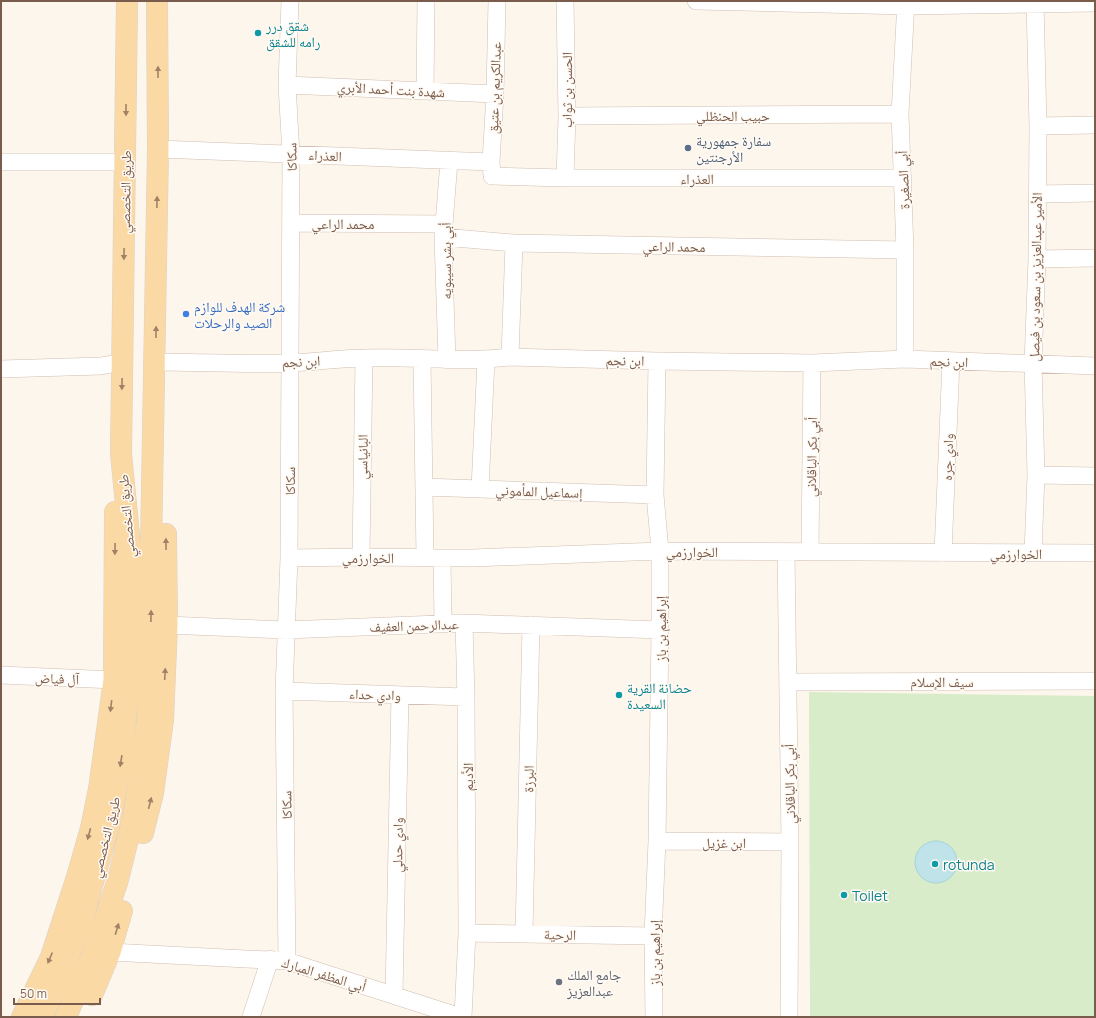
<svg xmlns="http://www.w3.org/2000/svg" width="1096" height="1018" font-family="Manrope,'Noto Naskh Arabic',sans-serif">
  <rect width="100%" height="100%" fill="#fdf6ec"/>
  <path fill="#d8ecc9" d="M809,692l286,4v321h-285z"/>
  <path fill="#bfe3e8" stroke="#a5d3da" d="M915 862a21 21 0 1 1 42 0a21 21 0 1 1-42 0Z"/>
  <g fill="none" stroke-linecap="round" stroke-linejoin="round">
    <defs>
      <path id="minor" d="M497,1l-2,93 -4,68 1,14 73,2h338
        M696,1l210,5 189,-3
        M287,85l208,9
        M425,91l1,-90
        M567,116l333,-2
        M1038,126l57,-1
        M158,149l333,13
        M1,162h124
        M565,178l2,-62 -2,-115
        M1037,194l58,-1
        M291,223l153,1
        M443,237l71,6 391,7
        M1037,259l58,-1
        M510,357l4,-114
        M422,358l3,199
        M905,359v-109l-5,-136 6,-113
        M447,360l-4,-123 6,-76
        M155,362c45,0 92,3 137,1 24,-1 48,-5 72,-5 49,-2 97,5 146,-1l147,4 155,2 93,-4 190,7
        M1,369l100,-3 22,-4
        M1036,475l59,1
        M424,487l231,8
        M480,489l6,-129
        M786,552l4,290 -1,175
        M810,552l2,-189
        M943,553l8,-192
        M1033,553l3,-78 -3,-112 4,-104 1,-133 -3,-125
        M361,557l3,-199
        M289,558l72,-1 112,1 187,-7 435,2
        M442,558l1,65h21l2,74 1,236 -4,84
        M167,625l119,5 178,-7 196,7
        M1,675l113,5
        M788,682l307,-1
        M284,691l182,6
        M657,841l133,1
        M467,933l186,3
        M524,934l7,-309
        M110,952l177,9 174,56
        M287,961l-3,-270 5,-133 2,-404 -4,-69 3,-84
        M394,995l6,-300
        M251,1017l19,-58
        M654,1017l-1,-81 4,-95 3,-211v-79l-5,-56 2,-134"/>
      <path id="major" d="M143,833l10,-40 10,-73 4,-95 -1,-91
        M92,995l18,-43 12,-41
        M22,1017l29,-60 26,-80 14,-49 8,-39 15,-109 1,-168
        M42,1017l21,-45 19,-51 29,-102 12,-71 7,-75v-128l-9,-91 6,-453
        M66,1017l25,-58 26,-76 17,-68 14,-98 10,-568 -1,-148"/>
    </defs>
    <use href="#minor" stroke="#d1beb0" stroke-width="18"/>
    <use href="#major" stroke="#dad1cd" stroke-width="22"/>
    <use href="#minor" stroke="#fff" stroke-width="17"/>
    <use href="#major" stroke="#fbd9a5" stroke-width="21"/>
  </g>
  <defs><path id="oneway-solid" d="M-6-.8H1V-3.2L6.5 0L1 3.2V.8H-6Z"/></defs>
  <g fill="#a18267">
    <use href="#oneway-solid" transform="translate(158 72) rotate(-90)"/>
    <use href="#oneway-solid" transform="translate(126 110) rotate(90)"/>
    <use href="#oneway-solid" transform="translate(157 202) rotate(-89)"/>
    <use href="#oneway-solid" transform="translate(124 254) rotate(91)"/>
    <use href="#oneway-solid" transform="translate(156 332) rotate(-89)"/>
    <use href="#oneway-solid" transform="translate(122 384) rotate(91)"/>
    <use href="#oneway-solid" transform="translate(166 544) rotate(-91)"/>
    <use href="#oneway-solid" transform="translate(115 549) rotate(91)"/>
    <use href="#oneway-solid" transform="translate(151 616) rotate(-89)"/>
    <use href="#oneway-solid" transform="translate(165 674) rotate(-87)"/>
    <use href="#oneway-solid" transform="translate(111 706) rotate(97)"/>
    <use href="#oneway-solid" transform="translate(121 761) rotate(99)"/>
    <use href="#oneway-solid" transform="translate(150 803) rotate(-76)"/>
    <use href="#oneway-solid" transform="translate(89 834) rotate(105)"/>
    <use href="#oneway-solid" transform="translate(117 929) rotate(-73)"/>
    <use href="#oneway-solid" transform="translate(50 958) rotate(113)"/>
  </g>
  <g fill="#0f9aa8" stroke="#fffaf3" stroke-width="1.5">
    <circle cx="258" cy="33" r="4"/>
    <circle cx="619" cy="695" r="4"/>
    <circle cx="935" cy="864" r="4"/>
    <circle cx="844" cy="895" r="4"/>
  </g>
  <circle fill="#5c6f8a" stroke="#fffaf3" stroke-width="1.5" cx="688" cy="148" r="4"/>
  <circle fill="#3f7fe0" stroke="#fffaf3" stroke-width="1.5" cx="186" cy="314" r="4"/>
  <circle fill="#6b7280" stroke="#fffaf3" stroke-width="1.5" cx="559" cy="982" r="4"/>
  <g text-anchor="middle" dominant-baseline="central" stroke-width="3" stroke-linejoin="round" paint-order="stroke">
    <g font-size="14" fill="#0d838f" stroke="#fffaf3" text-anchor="start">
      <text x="266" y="25">شقق درر<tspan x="266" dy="16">رامه للشقق</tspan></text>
      <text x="627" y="687">حضانة القرية<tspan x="627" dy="16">السعيدة</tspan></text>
      <text x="943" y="864">rotunda</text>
      <text x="852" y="895">Toilet</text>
    </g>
    <g font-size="14" fill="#7a5c4d" stroke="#fffaf3">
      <text transform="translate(494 88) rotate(-88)">عبدالكريم بن عتيق</text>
      <text transform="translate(391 89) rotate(3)">شهدة بنت أحمد الأبري</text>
      <text transform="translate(566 90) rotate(-90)">الحسن بن ثواب</text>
      <text x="733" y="115">حبيب الحنظلي</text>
      <text transform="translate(325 155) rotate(3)">العذراء</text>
      <text transform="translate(291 157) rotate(-91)">سكاكا</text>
      <text x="697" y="178">العذراء</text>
      <text transform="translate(903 180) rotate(-92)">أبي الصغيرة</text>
      <text transform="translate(125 192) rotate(-89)">طريق التخصصي</text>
      <text x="343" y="223">محمد الراعي</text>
      <text transform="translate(674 246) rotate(1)">محمد الراعي</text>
      <text transform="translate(445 261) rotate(-90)">أبي بشر سيبويه</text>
      <text transform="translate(1035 277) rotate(-89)">الأمير عبدالعزيز بن سعود بن فيصل</text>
      <text transform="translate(625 360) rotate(1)">ابن نجم</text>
      <text transform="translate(301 361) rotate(-3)">ابن نجم</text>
      <text transform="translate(949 361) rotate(2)">ابن نجم</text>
      <text transform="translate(362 457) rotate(-89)">البانياسي</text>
      <text transform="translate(811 457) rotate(-89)">أبي بكر الباقلاني</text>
      <text transform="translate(947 457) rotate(-88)">وادي جره</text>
      <text transform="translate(289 481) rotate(-90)">سكاكا</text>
      <text transform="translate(539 491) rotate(2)">إسماعيل المأموني</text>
      <text transform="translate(126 516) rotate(-95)">طريق التخصصي</text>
      <text x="692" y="551">الخوارزمي</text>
      <text x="1016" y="553">الخوارزمي</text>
      <text x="368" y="557">الخوارزمي</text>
      <text transform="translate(414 625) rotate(-2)">عبدالرحمن العفيف</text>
      <text transform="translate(660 629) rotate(-90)">إبراهيم بن باز</text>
      <text transform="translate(57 678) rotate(2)">آل فياض</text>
      <text x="942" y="681">سيف الإسلام</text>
      <text transform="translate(375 694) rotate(2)">وادي حداء</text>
      <text transform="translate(467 777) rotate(-90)">الأديم</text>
      <text transform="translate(528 779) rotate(-89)">البرزة</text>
      <text transform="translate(789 784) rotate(-91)">أبي بكر الباقلاني</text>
      <text transform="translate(286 805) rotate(-91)">سكاكا</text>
      <text transform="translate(105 837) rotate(-76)">طريق التخصصي</text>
      <text x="724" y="842">ابن غزيل</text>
      <text transform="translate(397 845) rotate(-89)">وادي حدلي</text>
      <text transform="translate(560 934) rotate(1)">الرحية</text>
      <text transform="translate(654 953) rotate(-90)">إبراهيم بن باز</text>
      <text transform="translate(324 974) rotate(17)">أبي المظفر المبارك</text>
    </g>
    <g font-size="14" fill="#4e5e75" stroke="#fffaf3" text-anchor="start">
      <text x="696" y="140">سفارة جمهورية<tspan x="696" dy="16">الأرجنتين</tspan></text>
    </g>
    <g font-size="14" fill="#366cbe" stroke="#fffaf3" text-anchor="start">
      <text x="194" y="306">شركة الهدف للوازم<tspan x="194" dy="16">الصيد والرحلات</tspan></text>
    </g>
    <g font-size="14" fill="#5b616d" stroke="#fffaf3" text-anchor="start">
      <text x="567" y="974">جامع الملك<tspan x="567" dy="16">عبدالعزيز</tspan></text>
    </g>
  </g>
  <rect width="1096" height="1018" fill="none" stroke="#7a5c4d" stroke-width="4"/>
  <path d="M14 998v6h86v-6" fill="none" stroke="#7a5c4d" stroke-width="2"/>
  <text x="20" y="998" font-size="12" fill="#7a5c4d" stroke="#fffaf3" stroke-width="3" paint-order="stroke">50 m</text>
</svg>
